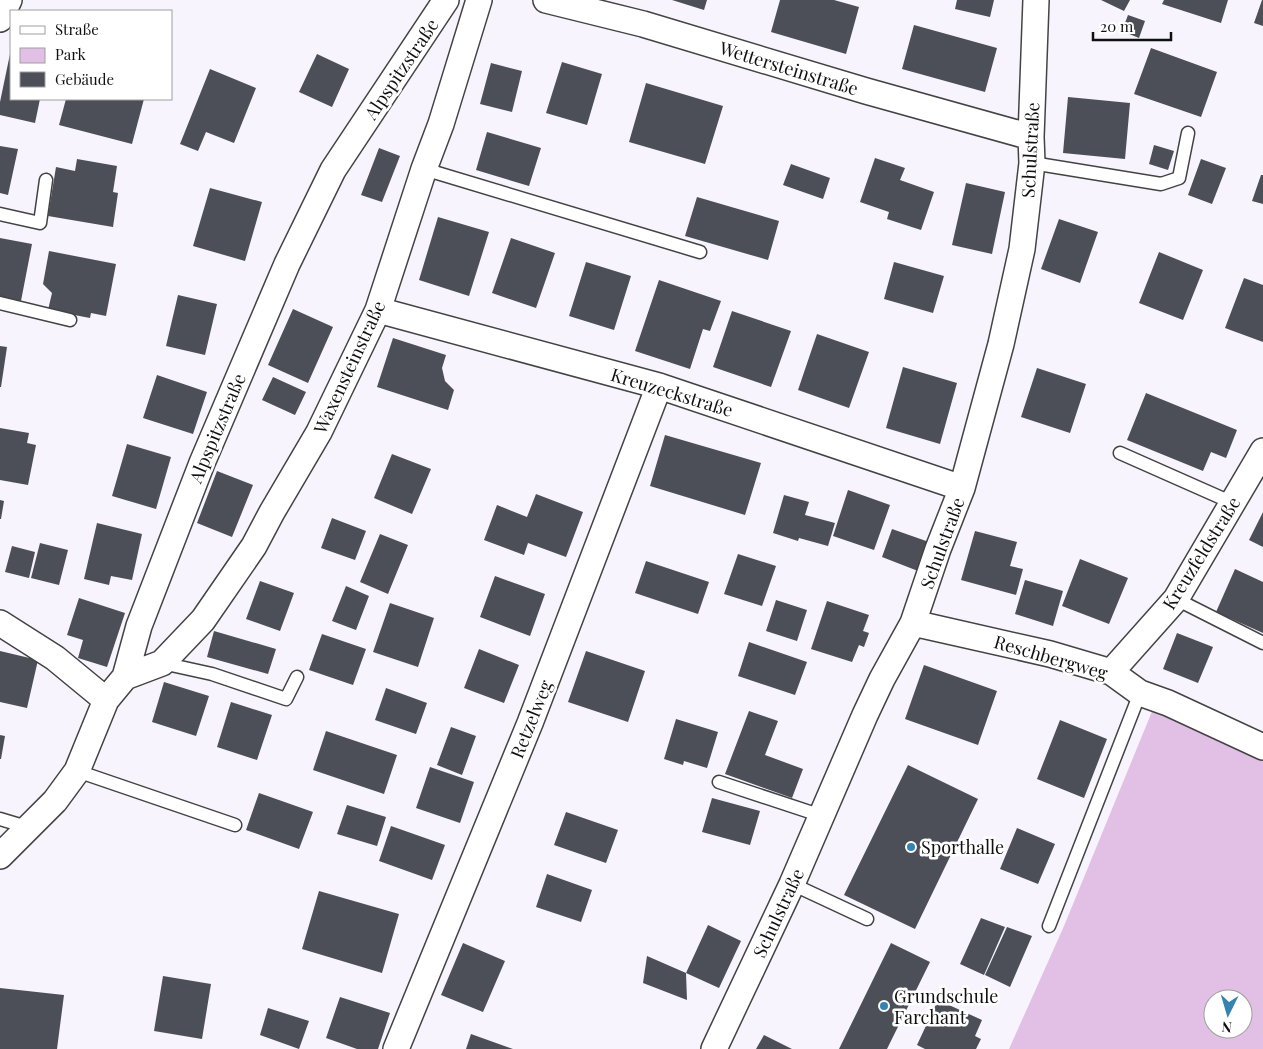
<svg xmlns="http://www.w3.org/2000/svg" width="1263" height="1049" font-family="'Playfair Display',serif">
  <rect width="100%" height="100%" fill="#f7f4fe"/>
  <path fill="#e2c0e6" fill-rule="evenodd" d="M1153,709l110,49v291h-254l55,-123zM1213,999h30v30h-30z"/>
  <path fill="#4d4f58" d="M672,0h35l-3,10z
    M780,0h54l25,7 -13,47 -75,-22z
    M957,0h37l-4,17 -35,-8z
    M1101,0h29l-6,11z
    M1164,0h64l-7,23 -59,-19z
    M1262,0h1v26l-9,-3z
    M1128,15l17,6 -6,17 -17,-7z
    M914,25l83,23 -12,44 -83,-23z
    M1151,48l66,24 -16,45 -67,-23z
    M10,54l1,45h29l-5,24 -35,-8v-13z
    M317,54l32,15 -17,38 -33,-15z
    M562,62l40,12 -15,51 -41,-12z
    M491,63l31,8 -10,41 -32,-8z
    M210,69l46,19 -22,55 -28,-11 -8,19 -18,-7z
    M646,83l77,23 -18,58 -76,-22z
    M1068,97l62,6 -5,56 -62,-6z
    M66,99h78l-12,45 -73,-19z
    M487,132l54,16 -12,38 -53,-16z
    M1154,145l20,6 -6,19 -19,-6z
    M0,146l18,3 -10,46 -8,-2z
    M379,148l21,8 -18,46 -21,-7z
    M875,158l30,10 -5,12 34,12 -13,38 -34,-11 2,-7 -29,-10z
    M77,159l40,7 -4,26 5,1 -5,34 -65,-11 8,-49 19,4z
    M1201,159l25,9 -14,36 -24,-9z
    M791,164l39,14 -7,21 -40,-14z
    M1261,175h2v29l-11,-3z
    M966,183l39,9 -13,62 -40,-9z
    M210,188l52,14 -17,59 -52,-15z
    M697,197l82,24 -11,39 -83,-24z
    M438,217l51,15 -20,64 -50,-16z
    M1059,219l39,13 -18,51 -39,-14z
    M0,238l32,6 -11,57 -21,-4z
    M511,238l44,15 -19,55 -44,-15z
    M49,251l67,13 -10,52 -15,-3 -1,5 -42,-8 4,-17 -9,-9z
    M1159,252l44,18 -20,50 -44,-17z
    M586,262l45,14 -17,54 -45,-14z
    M894,262l50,14 -11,37 -49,-14z
    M1244,278l19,7v57l-38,-14z
    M659,280l62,21 -11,30 -7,-2 -13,40 -55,-18z
    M178,295l39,9 -12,51 -39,-9z
    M293,309l40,18 -25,56 -40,-18z
    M732,311l59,20 -20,56 -58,-20z
    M817,334l52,18 -20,56 -51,-18z
    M393,338l53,17 -4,13 3,13 9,9 -6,20 -71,-23z
    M0,346l7,1 -6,40h-1z
    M903,367l54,16 -17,61 -54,-16z
    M1037,368l49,16 -16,49 -49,-16z
    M157,375l50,17 -14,42 -50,-16z
    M273,377l33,15 -11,23 -33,-15z
    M1146,393l91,37 -11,28 -15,-6 -8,19 -76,-31z
    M0,428l29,5 -2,10 9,2 -8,40 -28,-5z
    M665,435l96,28 -16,52 -95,-29z
    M127,444l44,13 -15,52 -44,-13z
    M392,454l39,15 -19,45 -38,-16z
    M217,471l36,14 -21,52 -35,-14z
    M848,490l42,15 -16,45 -41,-14z
    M536,494l47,18 -17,45 -38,-14 -4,12 -40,-15 13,-35 30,12z
    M784,495l25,7 -4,13 30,8 -7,23 -29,-8 -1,3 -25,-8z
    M0,500l4,1 -3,18h-1z
    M1263,512v35l-14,-7z
    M332,518l34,13 -11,29 -34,-12z
    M97,523l45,11 -10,46 -21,-4 -2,9 -25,-6z
    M892,529l37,13 -11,29 -36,-14z
    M975,531l42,11 -7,24 13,3 -7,26 -55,-15z
    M380,534l28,11 -20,49 -28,-12z
    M40,543l28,7 -9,35 -28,-7z
    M12,546l23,6 -6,26 -24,-6z
    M738,554l38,12 -14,40 -38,-12z
    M1080,559l48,19 -19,46 -47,-18z
    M646,561l63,21 -11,32 -63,-21z
    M1235,569l28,13v51l-47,-21z
    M495,576l50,18 -15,42 -50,-19z
    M1025,580l38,11 -10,35 -38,-12z
    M260,581l34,12 -14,38 -34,-12z
    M346,586l23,10 -13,34 -24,-9z
    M79,598l46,15 -18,54 -29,-9 5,-18 -16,-5z
    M776,600l31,10 -10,31 -31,-10z
    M827,601l42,14 -6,16 6,2 -5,14 -5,-2 -7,17 -41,-13z
    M390,603l44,15 -16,49 -45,-15z
    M214,631l62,18 -8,25 -61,-17z
    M1177,633l36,14 -15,36 -35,-14z
    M322,634l44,15 -13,36 -44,-15z
    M749,642l58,20 -12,33 -57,-19z
    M479,649l40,16 -15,38 -40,-15z
    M0,651l38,9 -11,48 -27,-6z
    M586,651l59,20 -17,51 -60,-20z
    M924,665l73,26 -19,54 -73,-26z
    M164,682l45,14 -13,40 -44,-14z
    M386,688l41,15 -11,31 -41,-14z
    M231,702l41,13 -15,45 -40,-13z
    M749,711l29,10 -13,34 38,14 -11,29 -67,-24z
    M676,719l42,13 -11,36 -23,-7 -1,4 -19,-6z
    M1060,720l47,19 -23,59 -47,-19z
    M451,727l25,9 -14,39 -25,-10z
    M326,731l71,24 -13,39 -71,-24z
    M0,735l5,1 -4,23h-1z
    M908,765l70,34 -63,130 -71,-34z
    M430,767l44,15 -14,41 -44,-15z
    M259,793l54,19 -14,37 -53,-19z
    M712,798l48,13 -10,34 -48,-13z
    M347,805l39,12 -9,29 -40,-12z
    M566,812l52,18 -12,33 -52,-18z
    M391,826l54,19 -13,35 -53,-19z
    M1017,828l38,16 -17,40 -38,-15z
    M547,874l45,16 -11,32 -45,-15z
    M319,891l80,23 -17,59 -80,-24z
    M981,918l24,9 -21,48 -24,-11z
    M708,925l33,16 -22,47 -33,-15z
    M1007,927l25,9 -22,51 -25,-12z
    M463,943l42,18 -22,51 -42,-17z
    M891,943l39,19 -43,87h-48z
    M647,956l39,17 1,27 -44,-17z
    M163,976l48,8 -9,55 -48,-8z
    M0,988l64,7 -7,54h-57z
    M340,997l50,16 -12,36h-21l-31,-11z
    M938,1000l44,20 -7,16 6,3 -5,10h-51l-8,-4z
    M268,1008l41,13 -10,28 -39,-14z
    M471,1034l42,15h-47z
    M764,1035l28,14h-36z"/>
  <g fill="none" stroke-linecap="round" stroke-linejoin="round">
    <defs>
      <path id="lane" d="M1032,163l129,21 18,-6 9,-45
        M424,169l276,83
        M0,214l40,9 6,-43
        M0,303l70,17
        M1120,453l113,50
        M1176,599l87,44
        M162,663l50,11 74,25 11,-22
        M77,771l158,54
        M719,782l103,34
        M0,819l30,9
        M792,884l75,35
        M1049,926l91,-233"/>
      <path id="street" d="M546,0l97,24 223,67 165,46
        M0,19l9,-19
        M378,310l281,76 303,102
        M0,623l55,35 51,42
        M913,623l137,31 61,18 29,21 28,10 95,44
        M1111,672l65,-73 87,-148
        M125,677l37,-14 41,-43 51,-74 18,-34 47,-80 59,-122 46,-141 17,-45 38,-124
        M0,856l55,-55 22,-30 29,-71 19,-23 14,-51 63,-163 85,-199 46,-94 113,-170
        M396,1049l134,-326 129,-337
        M714,1049l78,-165 73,-169 17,-36 31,-56 25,-74 24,-61 39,-144 21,-95 10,-86 -1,-26 5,-137"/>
    </defs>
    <use href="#lane" stroke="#434343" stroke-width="15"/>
    <use href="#street" stroke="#434343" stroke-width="28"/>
    <use href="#lane" stroke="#fff" stroke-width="12"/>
    <use href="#street" stroke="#fff" stroke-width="25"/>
  </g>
  <g fill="#3683b2" stroke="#fff" stroke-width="2">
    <circle cx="911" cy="847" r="5"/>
    <circle cx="884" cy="1006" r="5"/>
  </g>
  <g text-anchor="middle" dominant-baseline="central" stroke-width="5" stroke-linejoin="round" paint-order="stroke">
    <g font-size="18" fill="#101010" stroke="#fff">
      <text transform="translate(789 68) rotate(17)">Wettersteinstraße</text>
      <text transform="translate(401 69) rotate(-56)">Alpspitzstraße</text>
      <text transform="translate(1030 150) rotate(-87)">Schulstraße</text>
      <text transform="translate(349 367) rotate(-65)">Waxensteinstraße</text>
      <text transform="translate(672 392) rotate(17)">Kreuzeckstraße</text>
      <text transform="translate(217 428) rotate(-67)">Alpspitzstraße</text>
      <text transform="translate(942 543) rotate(-70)">Schulstraße</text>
      <text transform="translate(1201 553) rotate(-58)">Kreuzfeldstraße</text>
      <text transform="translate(1051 657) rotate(16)">Reschbergweg</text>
      <text transform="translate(531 719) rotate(-68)">Retzelweg</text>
      <text transform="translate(778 913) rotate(-65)">Schulstraße</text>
    </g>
    <g font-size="18" fill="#101010" stroke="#fff" text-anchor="start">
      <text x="921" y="847">Sporthalle</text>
      <text x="894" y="996">Grundschule<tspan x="894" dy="21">Farchant</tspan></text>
    </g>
  </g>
  <rect x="10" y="10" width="162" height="90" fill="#ffffff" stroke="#9f9f9f"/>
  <rect x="20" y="26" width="25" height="8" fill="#ffffff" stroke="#9f9f9f"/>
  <text x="55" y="35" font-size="15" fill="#101010">Straße</text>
  <rect x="20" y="48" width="25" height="15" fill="#e2c0e6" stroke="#9f9f9f"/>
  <text x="55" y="60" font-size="15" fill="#101010">Park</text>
  <rect x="20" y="72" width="25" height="15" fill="#4d4f58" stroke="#9f9f9f"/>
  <text x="55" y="85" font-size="15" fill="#101010">Gebäude</text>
  <g transform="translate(1228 1014) rotate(185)"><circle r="24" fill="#ffffff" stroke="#9f9f9f"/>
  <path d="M0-4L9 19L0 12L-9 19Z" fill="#3683b2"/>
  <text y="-8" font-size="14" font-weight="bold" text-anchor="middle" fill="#101010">N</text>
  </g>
  <path d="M1093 32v8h78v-8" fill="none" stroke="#101010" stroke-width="2.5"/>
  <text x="1100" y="32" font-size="15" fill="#101010" stroke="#ffffff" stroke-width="4" paint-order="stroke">20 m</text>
</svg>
